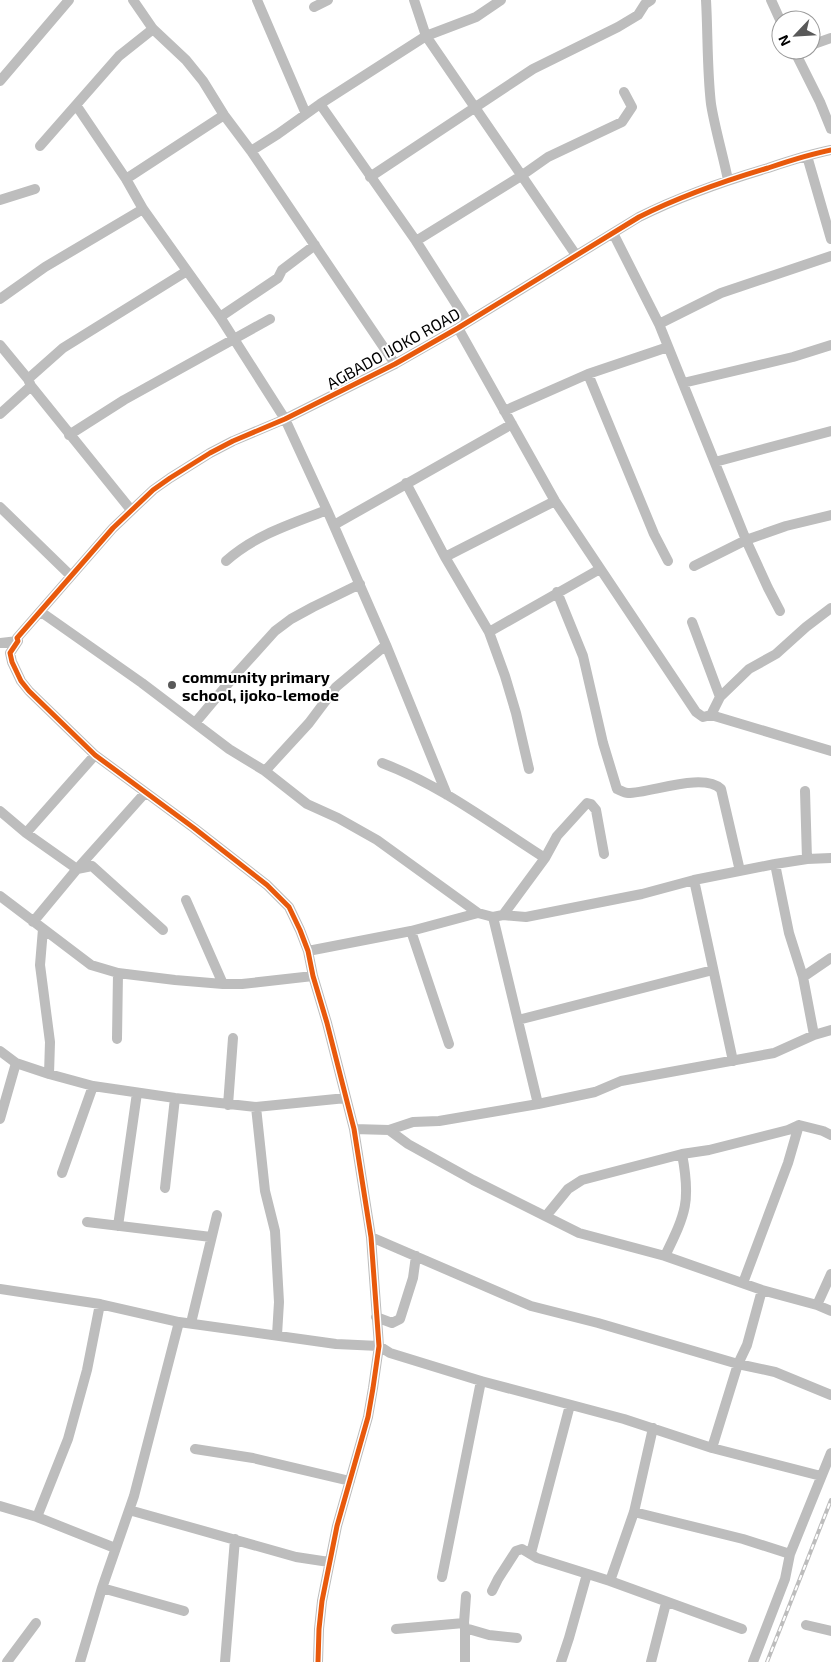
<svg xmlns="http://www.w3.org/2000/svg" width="831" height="1662" font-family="'Exo 2',sans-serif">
  <rect width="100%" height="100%" fill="#fff"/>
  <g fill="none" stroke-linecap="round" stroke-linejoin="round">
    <path stroke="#bdbdbd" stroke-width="10" d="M133,0l20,29 33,31 17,21 21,34 27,36 144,213
      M257,0l49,114
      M414,0l12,36 150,219
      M706,0c2,35 1,70 5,104 4,25 12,51 17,76
      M771,0l10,22
      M314,7l14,-7
      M811,45l20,-7
      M794,50l26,52 11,27
      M0,81l69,-81
      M320,104l96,137 51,80
      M76,105l50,74 17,30 77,108 65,102 42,91 59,135 61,150
      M40,146l79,-90 34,-27
      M251,151l27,-17 42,-30 106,-68 50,-19 25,-17
      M807,156l24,83
      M370,177l163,-108 85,-42 20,-12 7,-11 6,-4
      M126,179l98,-64
      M0,200l35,-11
      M613,233l46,91 87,216 22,48 12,23
      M416,241l105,-65 27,-19 74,-35 10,-15 -8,-15
      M0,299l45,-32 98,-58
      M220,317l58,-39 4,-8 33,-25
      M659,324l62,-31 110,-37
      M458,328l97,173 141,211 7,5 8,-2 9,-18 29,-28 27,-15 30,-27 25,-19
      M0,345l28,34 3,7 100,124
      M588,374l66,160 14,27
      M28,379l35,-31 124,-77
      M683,383l110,-26 38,-12
      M504,411l84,-37 80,-27
      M0,414l31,-28
      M69,435l55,-35 146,-81
      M715,462l116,-31
      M406,483l39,74 44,75 16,44 11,37 13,56
      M0,507l71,69
      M334,525l178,-101
      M445,557l110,-56
      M226,561c29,-26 65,-37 101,-51
      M694,566l52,-26 40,-14 45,-11
      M557,592l26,64 20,87 14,46c3,1 7,4 11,4 23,0 75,-21 93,-4l19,82
      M41,612l101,71 87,66 36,22 42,33 31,14 39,22 101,73
      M692,622l28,75
      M489,632l111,-63
      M0,643l18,-2
      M711,715l120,36
      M195,723l42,-50 38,-42 16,-12 22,-12 47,-23
      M382,763c59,22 111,62 163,95
      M265,771l44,-48 27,-36 50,-42
      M805,791l2,68
      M0,811l26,22 51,36 15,-3 71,64
      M26,833l69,-78
      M775,864l14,69 14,44 11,58
      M694,880l39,181
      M0,896l91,69 27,8 57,7 48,4h19l71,-8
      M186,900l37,84
      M503,915l42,-57 12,-22 30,-33 4,1 5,6 8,44
      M493,917l45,187
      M33,922l44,-53 68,-76
      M43,929l-3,36 10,77 -1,32
      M411,931l38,113
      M308,951l103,-20 67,-18 15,4 10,-2 23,2 116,-23 52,-14 81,-16 32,-5 24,-1
      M803,977l28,-19
      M518,1020l195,-50
      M117,1039l1,-66
      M0,1051l16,12 33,11 44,12 82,12 81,9 90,-9
      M228,1105l5,-67
      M256,1107l9,84 10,40 4,71 -2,33
      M0,1119l16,-56
      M354,1129l35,1 24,-8 26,-1 99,-17 57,-12 26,-11 153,-28 40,-18 17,-5
      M389,1130l19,14 65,36 106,53 86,23 97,34 55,15 14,6
      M62,1173l31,-87
      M165,1188l10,-90
      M546,1216l22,-27 14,-9 100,-26 27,-4 79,-20 11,-5 24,6 8,4
      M87,1222l124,15
      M118,1226l19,-133
      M371,1237l160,69 67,17 140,41 37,8 56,23
      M665,1256c21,-43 26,-55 17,-102
      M743,1283l45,-120 11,-38
      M0,1289l100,15 79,18 157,22 43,2 11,7 91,28 143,38 88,29 109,28
      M817,1305l14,-31
      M376,1317l16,6 8,-4 13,-41 3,-22
      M191,1323l26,-108
      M712,1448l26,-84 9,-19 15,-55
      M195,1449l58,9 97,23
      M0,1506l37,11 78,31
      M129,1510l167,47 33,5
      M634,1512l109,27 47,15
      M37,1517l31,-78 19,-69 13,-66
      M531,1553l39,-148
      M442,1577l39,-196
      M610,1581l24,-69 19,-84
      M102,1588l82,23
      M492,1591l6,-12 18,-28 6,-2 15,9 73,23 132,48
      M806,1625l25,6
      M465,1628l24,7 28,3
      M396,1629l68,-6
      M7,1662l29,-39
      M80,1662l22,-74 32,-92 45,-174
      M225,1662l10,-123
      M318,1662l1,-33 3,-28 15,-75 31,-109 5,-29 6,-42 -8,-109 -17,-108 -27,-106 -14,-47 -5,-25 -8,-21 -11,-23 -22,-22 -73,-57 -99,-73 -66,-64 -8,-10 -9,-19 -2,-9 8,-12 -1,-3 96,-110 40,-38 17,-12 40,-25 23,-12 52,-22 110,-55 63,-36 181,-111c42,-21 85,-36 129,-49 21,-7 42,-14 63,-18
      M465,1662v-34l-1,-5 2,-27
      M561,1662l8,-24 18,-64
      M651,1662l15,-59
      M753,1662l32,-83 5,-25 41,-101"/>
    <defs>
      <path id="rail" d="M767,1662l64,-162"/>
    </defs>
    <use href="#rail" stroke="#bdbdbd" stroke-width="4"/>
    <use href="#rail" stroke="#fff" stroke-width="2" stroke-dasharray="5.5" stroke-linecap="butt"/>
    <defs>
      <path id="cycleway" d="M318,1662l1,-33 3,-28 15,-75 31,-109 5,-29 6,-42 -8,-109 -17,-108 -27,-106 -14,-47 -5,-25 -8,-21 -11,-23 -22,-22 -73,-57 -99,-73 -66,-64 -8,-10 -9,-19 -2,-9 8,-12 -1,-3 96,-110 40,-38 17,-12 40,-25 23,-12 52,-22 110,-55 63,-36 181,-111c42,-21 85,-36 129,-49 21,-7 42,-14 63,-18"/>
    </defs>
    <use href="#cycleway" stroke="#fff" stroke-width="8"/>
    <use href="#cycleway" stroke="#e8590c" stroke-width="5"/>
  </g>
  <circle fill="#595959" stroke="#fff" stroke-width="2" cx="172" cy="685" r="5"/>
  <g text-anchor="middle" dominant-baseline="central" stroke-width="4" stroke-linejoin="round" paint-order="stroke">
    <g font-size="16" fill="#000" stroke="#fff">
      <text transform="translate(393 348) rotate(-29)">AGBADO IJOKO ROAD</text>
    </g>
    <g font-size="16" font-weight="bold" fill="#000" stroke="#fff" text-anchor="start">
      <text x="182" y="676">community primary<tspan x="182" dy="18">school, ijoko-lemode</tspan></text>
    </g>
  </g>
  <g transform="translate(796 35) rotate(245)"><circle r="24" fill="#ffffff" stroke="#999999"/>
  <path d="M0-4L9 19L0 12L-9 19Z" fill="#595959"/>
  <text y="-8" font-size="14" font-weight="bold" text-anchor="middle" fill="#000000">N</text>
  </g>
</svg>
